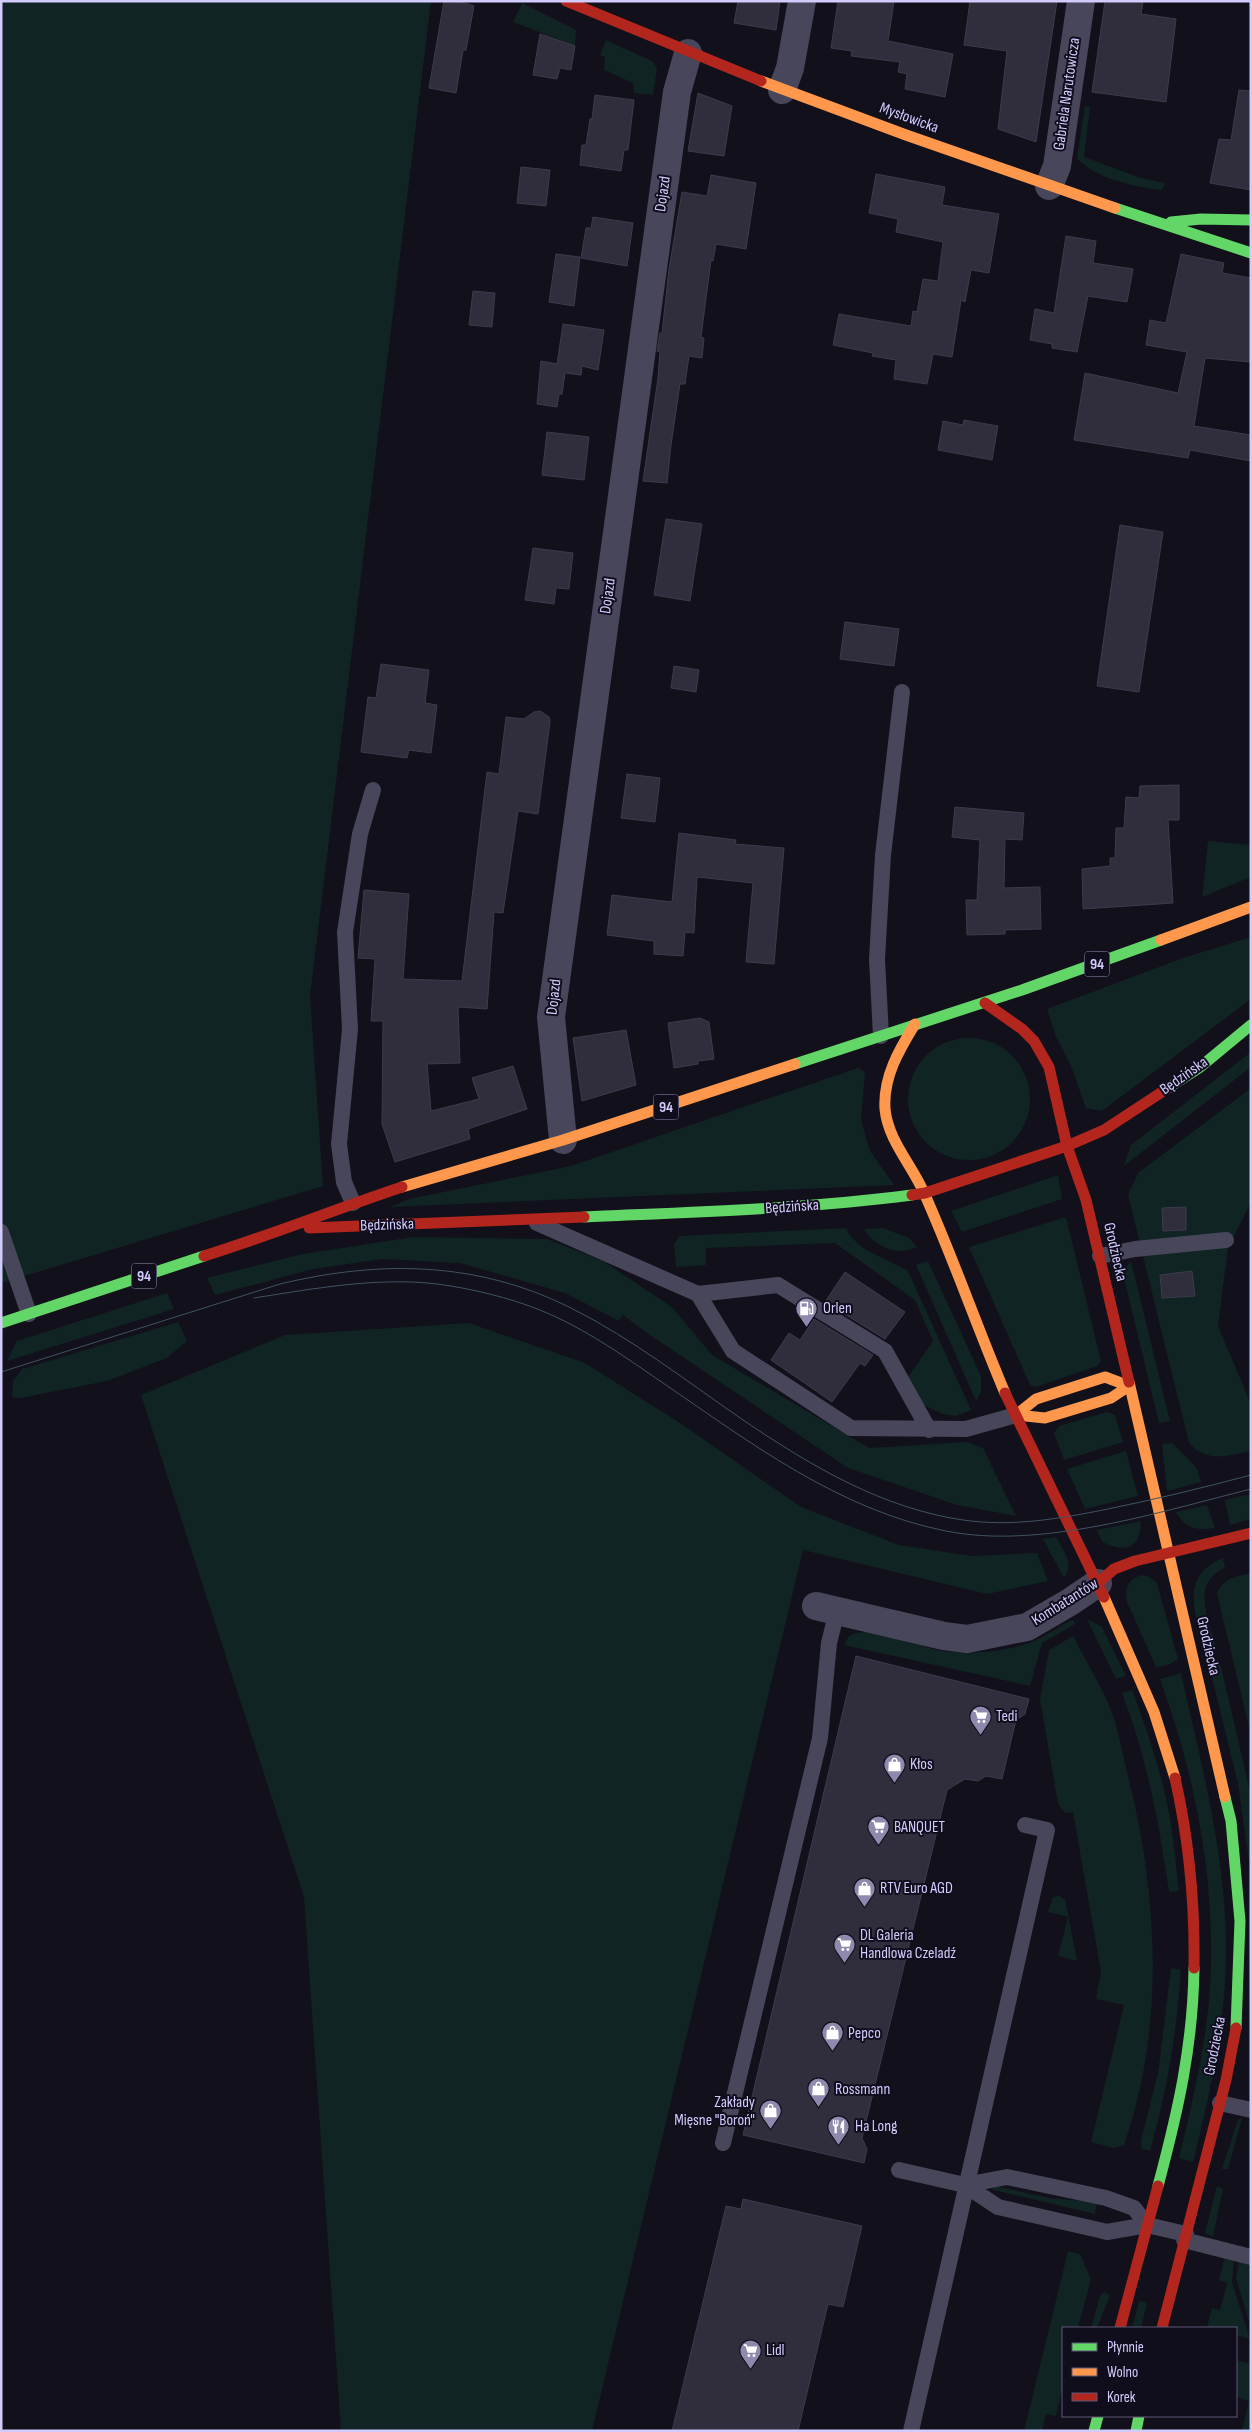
<svg xmlns="http://www.w3.org/2000/svg" width="1252" height="2432" font-family="'Sofia Sans Condensed',sans-serif">
  <rect width="100%" height="100%" fill="#12101a"/>
  <path fill="#102424" d="M1,1h430l-121,995 13,190 -322,97z
    M522,3l54,27 -1,16 -62,-24z
    M606,40l46,21 5,7 -4,27 -19,-2 -1,-10 -29,-13 1,-13 -5,-2z
    M1085,106l5,1 -6,50 57,21 24,5 -3,7c-25,-2 -68,-12 -85,-32z
    M1208,841l43,4v32l-49,20z
    M1251,937v62l-149,112 -16,-3 -15,-42 -16,-32 -8,-25 136,-51z
    M908 1099a61 61 0 1 1 122 0a61 61 0 1 1-122 0Z
    M1251,1052v15l-127,99 7,-21z
    M858,1068l7,4 -4,48 9,31 24,34 -504,22 19,-8 162,-33z
    M1251,1088v114l-23,46 -10,78 33,78v47c-24,5 -44,12 -62,-8l-61,-248 10,-22z
    M1058,1175l4,24 -100,33 -11,-21z
    M1066,1217l35,144 -4,5 -61,21 -6,-2 -61,-138z
    M846,1228c11,24 41,30 62,43l63,139 -15,6 -13,-2 -24,-11 -11,-26 25,-36 -18,-41 -80,-57 -129,5v17l-30,2 -2,-23 5,-8z
    M883,1228l26,10 8,9c-4,1 -10,4 -16,4 -13,1 -32,-11 -37,-22z
    M413,1237l134,2 56,22 69,46 40,48 157,93 99,-6 15,6 33,68 -59,-11 -109,-37 -204,-137 -21,-16 -4,6 -54,-28 -105,-30 -78,-4 -69,10 -98,26 -8,-17 96,-24z
    M928,1261l53,115v16l-5,9 -60,-136z
    M1131,1261l39,160 -11,2 -35,-145 1,-10z
    M167,1293l7,16 -167,52 10,-20z
    M178,1322l9,19 -20,17 -60,23 -86,17 -9,-1 1,-16 9,-12z
    M469,1323l116,40 95,60 121,84 98,38 73,11 65,-3 11,28 -61,13 -184,-44 -211,881h-251l-37,-534 -163,-502 144,-60z
    M1107,1412l8,3 8,27 -59,18 -10,-27 5,-7z
    M1172,1443l24,24 5,15 -34,9 -5,-47z
    M1126,1451l12,45 -53,13 -18,-40z
    M1251,1494v25l-21,6 -5,-25z
    M1207,1505l8,23c-17,3 -30,1 -39,-16z
    M1141,1521c-1,27 -14,33 -39,21l-5,-12z
    M1056,1537c7,13 19,27 8,41l-21,-39z
    M1223,1558l2,10c-35,15 -16,52 -9,79l-11,3c-10,-36 -26,-74 18,-92z
    M1251,1573v162l-34,-141c5,-16 19,-17 34,-21z
    M1141,1575l8,2 8,6 21,76 -10,6 -12,2 -29,-65c-3,-14 1,-22 14,-27z
    M1087,1619l15,8 24,49 -10,3z
    M1073,1620l2,4 -33,19 -12,43 -186,-41c2,-2 3,-8 6,-9 17,-13 71,12 92,15 31,4 70,1 98,-13 11,-5 21,-14 33,-18z
    M1073,1636c11,22 25,44 35,67 9,19 13,44 18,65 32,123 40,256 -2,377l-10,3 -23,-6 33,-137 -28,-6 5,-27 -28,-160 -8,1 -7,-9 -18,-105 9,-49z
    M1220,1662l31,134v79l-13,-91 -29,-119z
    M1181,1673c18,81 39,159 44,242 6,83 -12,167 -32,247l-14,-4c15,-63 31,-128 32,-194 2,-98 -18,-194 -51,-285z
    M1132,1690c16,42 30,84 38,128 4,24 6,49 9,73l-10,1c-10,-69 -22,-134 -47,-199z
    M1059,1896l5,3 2,4 11,58 -19,-5 10,-39 -20,-5 5,-15z
    M1171,1968l10,2c-4,62 -14,121 -31,181l-8,-2 -1,-8 17,-68z
    M1242,2118l-14,51h-6l16,-49z
    M995,2186l54,12 48,4 -2,12 -101,-24 -2,-1z
    M1217,2186l6,3 -10,48 -8,-4z
    M1068,2251l12,3 11,25 -13,49h-15v58l-7,30 -10,-2 -4,17h-18z
    M1225,2256l9,3 -2,23 18,57 -14,-4v-7l-29,-1 5,-19 8,2 7,-27 -8,-3z
    M1239,2261l12,4v62l-15,-48z
    M1104,2292l6,3 -13,33h-6l9,-32z
    M1139,2301l8,2 -6,25h-9z
    M1236,2360l15,4v67h-9l7,-30 -13,-4z"/>
  <path fill="#302e3c" stroke="#3e3a4d" d="M444,1h14l16,5 -8,44h-3l-7,43 -27,-5z
    M738,1h42l-4,29 -42,-7z
    M838,1h56l-6,40 65,13 -8,43 -40,-8 2,-15 -9,-2 2,-10 -49,-6 1,-5 -21,-3z
    M970,1h87l-21,141 -38,-13 9,-78 -43,-6z
    M1105,1h38l-2,13 35,5 -10,83 -74,-10z
    M540,34l35,12 -4,24 -11,-2 -3,11 -24,-4z
    M1239,90l12,1v99l-41,-7 9,-44 12,1z
    M698,93l34,13 -8,50 -36,-5z
    M595,95l39,5 -6,50h-4l-3,21 -41,-6 2,-20h4l4,-26h2z
    M521,167l29,3 -4,36 -29,-3z
    M876,174l69,13 -3,18 57,9 -10,59 -18,-3 -6,32 -4,-2 -9,57 -19,-3 -6,30 -33,-5 2,-19 -24,-4 1,-3 -40,-8 6,-31 72,12 2,-15 4,1 6,-33 15,2 5,-39 -47,-10 2,-13 -29,-6z
    M711,175l45,8 -10,66 -30,-5 -3,17 -2,-1 -10,77 3,1 -2,20 -13,-2 -4,28h-5l-9,61 -4,38 -24,-2 15,-103 2,-26 -3,-1 3,-18h2l7,-64 13,-77 25,4z
    M593,217l40,6 -6,43 -46,-8 5,-30h5z
    M1066,236l30,5 -3,22 40,6 -6,33 -39,-6 -11,56 -25,-4v-4l-22,-4 5,-31 19,4z
    M556,254l24,3 -6,49 -25,-4z
    M1181,254l43,9 -2,10 29,5v84l-46,-4 -11,68 57,9v26l-61,-11 -2,8 -114,-18 11,-67 93,20 9,-41 -41,-7 4,-25 16,3z
    M473,291l22,2 -3,34 -23,-2z
    M563,324l41,6 -6,40 -16,-4 -1,9 -16,-2 -3,21h-3l-2,13 -20,-3 4,-43 16,3z
    M964,420l34,6 -6,34 -54,-10 5,-29 20,4z
    M547,432l42,5 -5,43 -42,-5z
    M666,519l36,5 -12,77 -36,-6z
    M1120,525l43,7 -24,160 -42,-6z
    M533,548l40,5 -4,36 -13,-1 -2,16 -29,-4z
    M845,622l54,7 -5,37 -54,-7z
    M381,664l48,6 -4,33 12,2 -6,48 -22,-3 -2,8 -46,-6 7,-55 8,1z
    M674,666l25,4 -3,22 -25,-4z
    M540,711l9,6 1,5 -12,92 -20,-3 -15,102 -9,-1 -7,97 -29,-2 2,56 -33,1 4,47 48,-12 -7,-21 41,-12 14,43 -59,20 2,10 -75,23 -13,-38 1,-103h-12l4,-62 -17,-1 6,-68 45,4 -6,85 59,2 25,-209 12,2 7,-57 18,2 10,-7z
    M627,774l33,4 -5,44 -34,-4z
    M1179,785v35h-11l5,83 -90,6 -1,-40 28,-3v-8h5l1,-30h8l2,-31 13,1 1,-12z
    M955,807l69,6 -2,27 -17,-1 -1,49 36,-1 1,42 -36,1v4l-38,1 -1,-35h11l3,-60 -28,-3z
    M679,833l57,7 -1,4 49,4 -10,116 -28,-2 7,-79 -56,-6 -3,56 -9,-1 -2,24 -29,-2v-13l-47,-6 5,-40 60,7z
    M700,1018l9,4 5,37 -16,2v3l-24,4 -6,-45z
    M626,1030l10,55 -54,16 -9,-63z
    M1186,1207v23l-23,1 -1,-23z
    M1192,1271l3,25 -33,2 -2,-23z
    M845,1272l60,40 -20,27 -60,-37z
    M814,1319l59,36 -8,11 -5,-3 -28,39 -61,-42 18,-27 11,7z
    M856,1656l173,43 -4,15 -9,6 -14,59 -16,-3 -8,5 -13,-2 -18,11 -85,348 5,11 -3,14 -121,-28z
    M743,2199l119,27 -19,81 -15,-3 -30,127h-126l54,-225 15,3z"/>
  <g fill="none" stroke-linecap="round" stroke-linejoin="round">
    <path stroke="#47465a" stroke-width="16" d="M881,1036l-4,-77 6,-104 19,-163
      M353,1203l-9,-21 -5,-38 11,-115 -5,-97 15,-98 13,-44
      M537,1223l161,71 35,57 118,77 115,1 50,-14
      M1,1232l28,82
      M1100,1256l35,-7 91,-9
      M698,1294l80,-9 107,66 44,79
      M1220,2103l31,7
      M723,2143l97,-405 9,-95 8,-32
      M899,2170l66,15 33,22 101,23 8,2 40,-7
      M965,2185l42,-8 99,21 28,10 13,17 39,9
      M1184,2240l67,17
      M911,2431l136,-601 -22,-5"/>
    <path stroke="#47465a" stroke-width="28" d="M782,90l8,-22 12,-67
      M1049,186l8,-20 24,-165
      M563,1140l-12,-123 126,-925 11,-39
      M816,1606l128,30 23,3 60,-12 43,-25 28,-19"/>
    <path stroke="#63d668" stroke-width="11" d="M1115,208l136,45
      M1171,222l30,-3 50,1
      M795,1064l227,-74 139,-50
      M1168,1088l31,-20 52,-43
      M584,1217c110,-5 219,-8 328,-22
      M1,1323l203,-67
      M1225,1797l6,24 9,100 -4,107
      M1158,2186c20,-75 35,-140 36,-218
      M1094,2431l4,-15
      M1136,2431l3,-15"/>
    <path stroke="#ff974d" stroke-width="11" d="M761,81l145,54 209,73
      M1161,940l90,-33
      M915,1024c-16,26 -32,53 -30,85 3,32 28,57 40,86 29,65 52,132 80,198
      M402,1187l161,-47 232,-76
      M1129,1382l96,415
      M1016,1415l20,-16 69,-22 24,9
      M1016,1415l29,3 66,-20 18,-12
      M1104,1597l50,115 21,66"/>
    <path stroke="#b3261e" stroke-width="11" d="M566,1l195,80
      M985,1003l37,26 12,12 15,26 18,79 19,54 43,182
      M912,1195l13,-2 142,-47 37,-16 64,-42
      M309,1228l275,-11
      M204,1256c67,-21 132,-47 198,-69
      M1005,1393l99,204
      M1098,1583l16,-14 21,-8 116,-28
      M1175,1778c14,62 20,126 19,190
      M1120,2328l38,-142
      M1162,2328l64,-248 10,-52"/>
    <path stroke="#405362" stroke-width="1" d="M254,1298c64,-10 133,-23 197,-12 35,6 70,15 103,30 39,18 74,43 109,67 88,60 176,127 283,148 94,19 213,-19 305,-42
      M1,1372l279,-88c100,-24 197,-23 291,24 62,31 118,75 175,114 67,45 136,86 217,98 48,7 94,-1 140,-10 50,-10 99,-22 148,-35"/>
  </g>
  <defs>
    <symbol id="fuel-pin" viewBox="-11 -11 22 30"><path d="M0 17L-7.5 6A9.5 9.5 0 1 1 7.5 6Z" fill="#8f8aad" stroke="#100d1d"/><path d="M-5.5-6h7V0h2V4h1.3V-2.5L3-4.5l.8-.8L6-3V5H2.5V1h-1V6h-7ZM-4.2-4.7v3.2H.2V-4.7Z" fill="#fff"/></symbol>
    <symbol id="supermarket-pin" viewBox="-11 -11 22 30"><path d="M0 17L-7.5 6A9.5 9.5 0 1 1 7.5 6Z" fill="#8f8aad" stroke="#100d1d"/><path d="M-6-5.5h2.5l.6 2H6L4.5 2H-2.5L-4.4-4H-6ZM-1.5 3.2a1.3 1.3 0 1 0 .1 0ZM3 3.2a1.3 1.3 0 1 0 .1 0Z" fill="#fff"/></symbol>
    <symbol id="shop-pin" viewBox="-11 -11 22 30"><path d="M0 17L-7.5 6A9.5 9.5 0 1 1 7.5 6Z" fill="#8f8aad" stroke="#100d1d"/><path d="M-5-2.5h2.3a2.7 3.5 0 0 1 5.4 0H5L5.5 6h-11ZM-1.5-2.5h3a1.5 2.3 0 0 0-3 0Z" fill="#fff"/></symbol>
    <symbol id="restaurant-pin" viewBox="-11 -11 22 30"><path d="M0 17L-7.5 6A9.5 9.5 0 1 1 7.5 6Z" fill="#8f8aad" stroke="#100d1d"/><path d="M-5-6h1v4h1v-4h1v4h1v-4h1v5L-1.5 .5V6h-2V.5L-5-1ZM5-6V6H3V1.5H1.5Q1.5-4 5-6Z" fill="#fff"/></symbol>
  </defs>
  <g fill-rule="evenodd">
    <use href="#fuel-pin" x="794" y="1296" width="25" height="34"/>
    <use href="#supermarket-pin" x="968" y="1704" width="25" height="34"/>
    <use href="#shop-pin" x="882" y="1752" width="25" height="34"/>
    <use href="#supermarket-pin" x="866" y="1814" width="25" height="34"/>
    <use href="#shop-pin" x="852" y="1876" width="25" height="34"/>
    <use href="#supermarket-pin" x="832" y="1932" width="25" height="34"/>
    <use href="#shop-pin" x="820" y="2020" width="25" height="34"/>
    <use href="#shop-pin" x="806" y="2076" width="25" height="34"/>
    <use href="#shop-pin" x="758" y="2098" width="25" height="34"/>
    <use href="#restaurant-pin" x="826" y="2114" width="25" height="34"/>
    <use href="#supermarket-pin" x="738" y="2338" width="25" height="34"/>
  </g>
  <g text-anchor="middle" dominant-baseline="central" stroke-width="4" stroke-linejoin="round" paint-order="stroke">
    <g fill="#100d1d" stroke="#9893b9" stroke-width="1">
      <rect x="1084.5" y="951.5" width="25" height="25" rx="4"/>
      <rect x="653.5" y="1094.5" width="25" height="25" rx="4"/>
      <rect x="131.5" y="1263.5" width="25" height="25" rx="4"/>
    </g>
    <g font-size="15" font-weight="bold" fill="#d2ccfc">
      <text x="1097" y="964">94</text>
      <text x="666" y="1107">94</text>
      <text x="144" y="1276">94</text>
    </g>
    <g font-size="16" fill="#d2ccfc" stroke="#100d1d">
      <text transform="translate(1067 94) rotate(-82)">Gabriela Narutowicza</text>
      <text transform="translate(909 118) rotate(20)">Mysłowicka</text>
      <text transform="translate(663 194) rotate(-82)">Dojazd</text>
      <text transform="translate(608 596) rotate(-82)">Dojazd</text>
      <text transform="translate(554 997) rotate(-84)">Dojazd</text>
      <text transform="translate(1184 1076) rotate(-35)">Będzińska</text>
      <text transform="translate(792 1207) rotate(-4)">Będzińska</text>
      <text transform="translate(387 1225) rotate(-2)">Będzińska</text>
      <text transform="translate(1115 1252) rotate(77)">Grodziecka</text>
      <text transform="translate(1065 1602) rotate(-32)">Kombatantów</text>
      <text transform="translate(1208 1646) rotate(77)">Grodziecka</text>
      <text transform="translate(1215 2046) rotate(-79)">Grodziecka</text>
    </g>
    <g font-size="16" fill="#d2ccfc" stroke="#100d1d" text-anchor="start">
      <text x="823" y="1308">Orlen</text>
      <text x="996" y="1716">Tedi</text>
      <text x="910" y="1764">Kłos</text>
      <text x="894" y="1827">BANQUET</text>
      <text x="880" y="1888">RTV Euro AGD</text>
      <text x="860" y="1935">DL Galeria<tspan x="860" dy="18">Handlowa Czeladź</tspan></text>
      <text x="848" y="2033">Pepco</text>
      <text x="835" y="2089">Rossmann</text>
      <text x="755" y="2102" text-anchor="end">Zakłady<tspan x="755" dy="18">Mięsne "Boroń"</tspan></text>
      <text x="855" y="2126">Ha Long</text>
      <text x="766" y="2350">Lidl</text>
    </g>
  </g>
  <rect width="1252" height="2432" fill="none" stroke="#d2ccfc" stroke-width="5"/>
  <rect x="1062" y="2327" width="175" height="90" fill="#100d1d" stroke="#5e5976"/>
  <rect x="1072" y="2343" width="25" height="8" fill="#63d668" stroke="#5e5976"/>
  <text x="1107" y="2352" font-size="15" fill="#d2ccfc">Płynnie</text>
  <rect x="1072" y="2368" width="25" height="8" fill="#ff974d" stroke="#5e5976"/>
  <text x="1107" y="2377" font-size="15" fill="#d2ccfc">Wolno</text>
  <rect x="1072" y="2393" width="25" height="8" fill="#b3261e" stroke="#5e5976"/>
  <text x="1107" y="2402" font-size="15" fill="#d2ccfc">Korek</text>
</svg>
